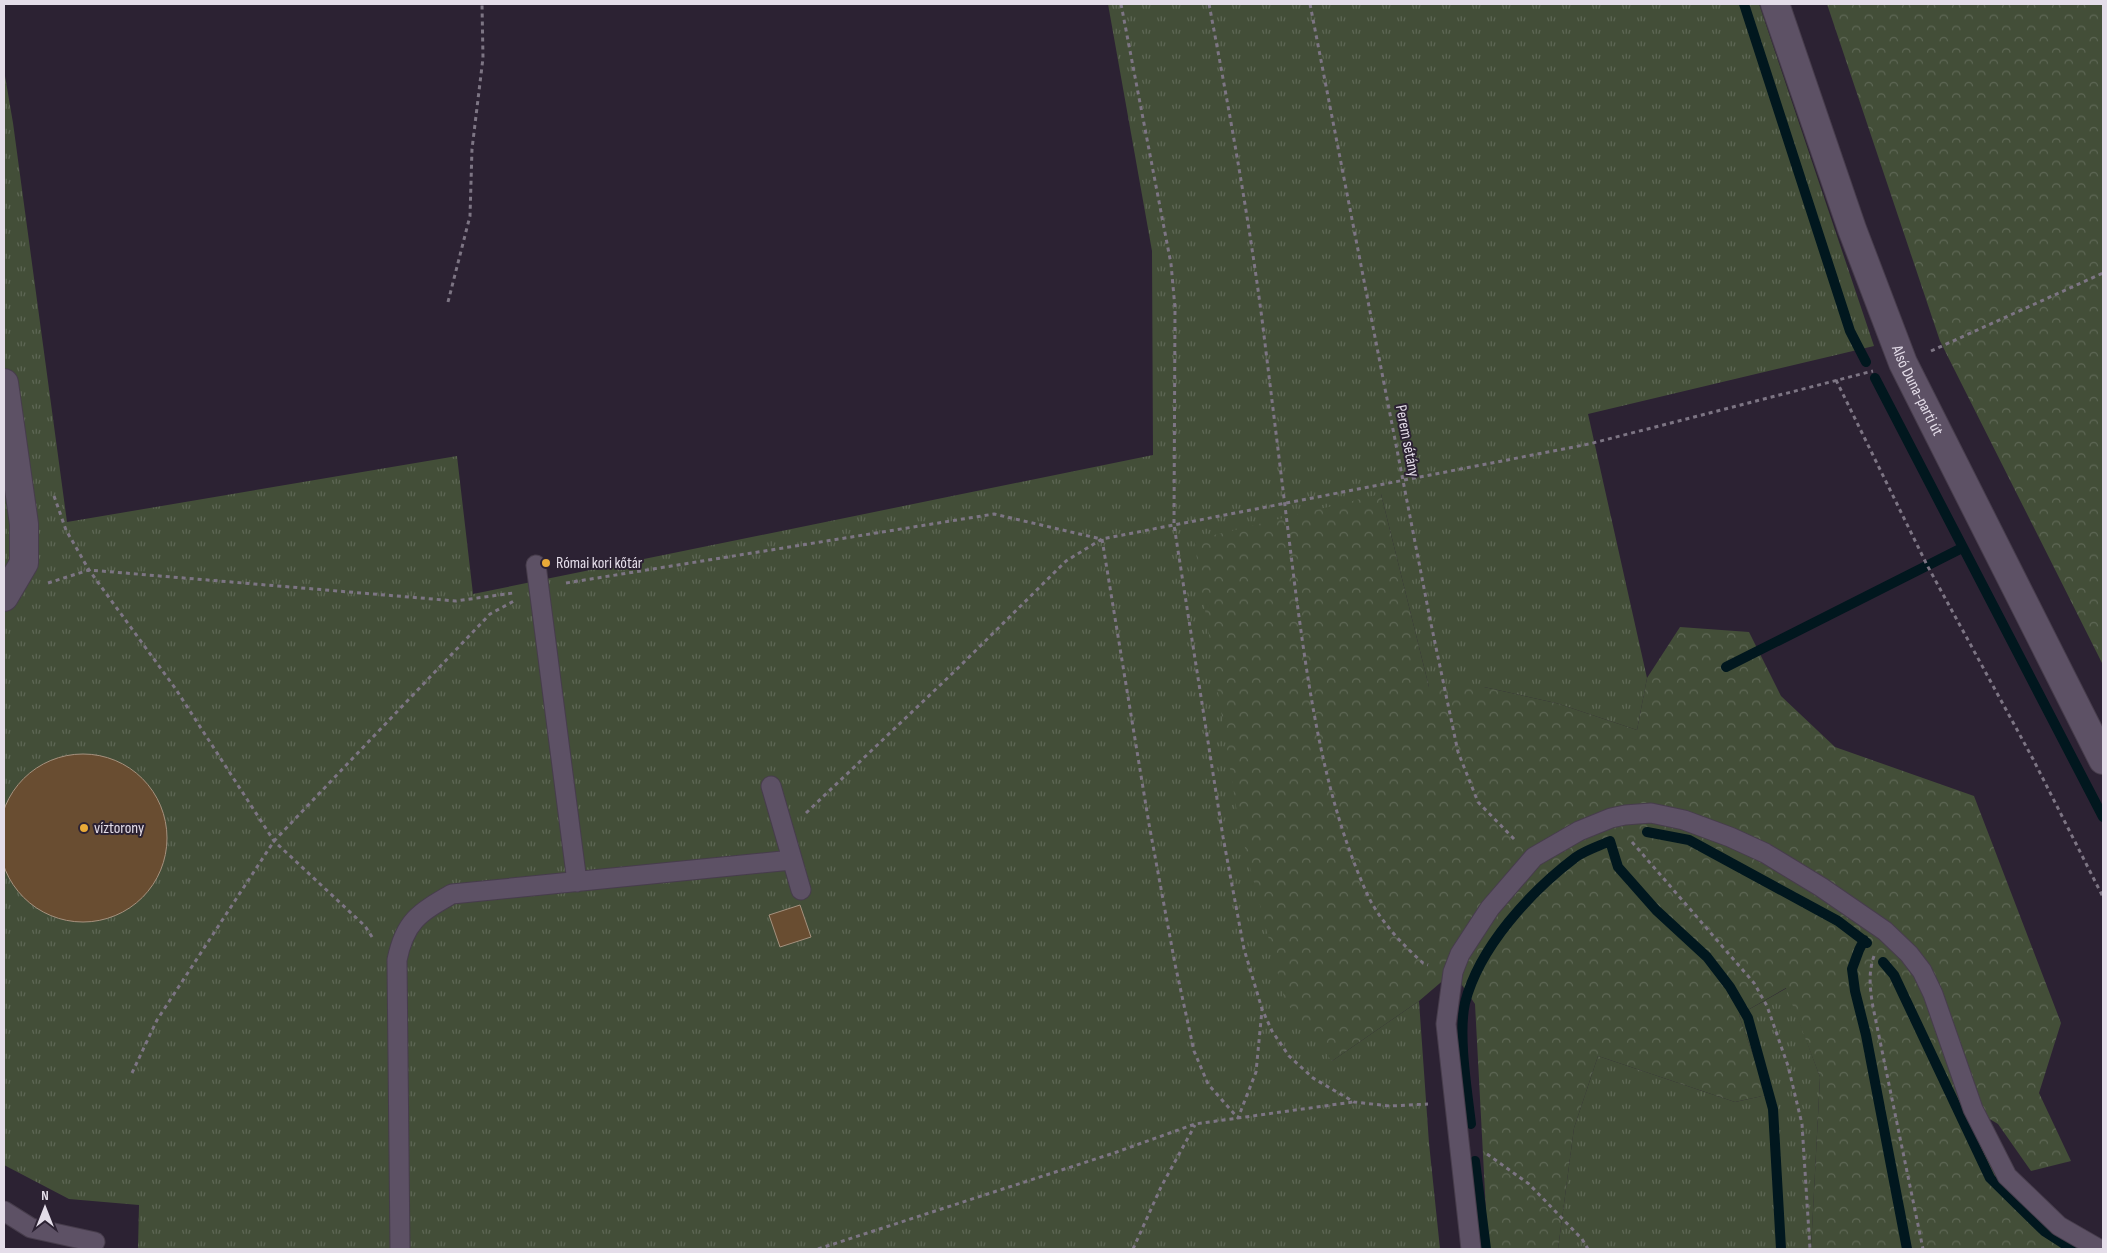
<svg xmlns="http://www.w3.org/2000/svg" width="2107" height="1253" font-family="'Sofia Sans Condensed',sans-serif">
  <defs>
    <pattern id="grass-tufts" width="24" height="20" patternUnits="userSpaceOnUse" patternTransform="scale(1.25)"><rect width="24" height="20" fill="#434e38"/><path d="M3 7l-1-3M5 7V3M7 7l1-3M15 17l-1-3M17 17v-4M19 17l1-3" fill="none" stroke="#5e6755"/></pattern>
    <pattern id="forest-crowns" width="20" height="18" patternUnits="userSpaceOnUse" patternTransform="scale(1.25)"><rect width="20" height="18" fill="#434e38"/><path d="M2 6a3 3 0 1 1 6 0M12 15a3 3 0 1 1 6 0" fill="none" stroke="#5e6755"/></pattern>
  </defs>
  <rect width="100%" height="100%" fill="#2c2233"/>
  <path fill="url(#grass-tufts)" d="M1108,4h651l115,342 -286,68 59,264 -10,52 -81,-27 -72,-16h-55l-48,-193 -49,567 87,-60 10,142 11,106h-1302l1,-44 -70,-6 -65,-34v-1095l9,53 54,399 390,-66 16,138 680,-139 -1,-204z
    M1787,988l33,89 -9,172h-253l16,-121 24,-72 137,46 32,-7 -28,-80z"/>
  <path fill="url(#forest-crowns)" d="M1827,4h276v661l-163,-324z
    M1381,494l48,193h55l72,16 81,27 10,-52 33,-51 69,5 32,64 54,51 139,49 87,227 -22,70 32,68 -40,10 -33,-47 -25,-15 -10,5 49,85 56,50h-257l9,-172 -34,-89 -47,27 28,80 -32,7 -137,-46 -24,72 -16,121h-70l-13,-245 -22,-32 -34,29 -87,60 -47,-60 -46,-176 -45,-285z"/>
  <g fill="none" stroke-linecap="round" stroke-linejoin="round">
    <path stroke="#01171e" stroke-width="10" d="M1744,4l106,327 16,31
      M1875,378l228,439
      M1726,667l236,-119
      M1647,832l42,8 149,81 29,22
      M1864,940l-5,10 -7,19 3,22 11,44 41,214
      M1883,962l11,13 96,203 54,53 28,18
      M1471,1124c-4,-34 -13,-89 -6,-121 14,-56 66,-112 111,-146 10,-7 23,-11 34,-16l8,26 38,43 51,47 23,30 18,31 25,91 8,140
      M1475,1161l11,88"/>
  </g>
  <path fill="#694d31" stroke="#a5917e" d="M-1 838a84 84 0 1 1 168 0a84 84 0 1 1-168 0Z
    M800,905l11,32 -31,10 -11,-32z"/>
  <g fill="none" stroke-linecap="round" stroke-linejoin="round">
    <defs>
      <path id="service" d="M536,565l41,317
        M771,786l30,104
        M4,1211l27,17 64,14
        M400,1249l-3,-289c8,-39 22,-47 55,-66l340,-34
        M1471,1249l-25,-225 7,-52 7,-18 30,-46 44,-51 45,-26 32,-13 14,-3 26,-2 33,7 46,17 35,16 56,34 64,44 24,23 13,17 11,23 40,115 34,67 52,50 40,23"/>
      <g id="minor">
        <path id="s1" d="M1775,4l77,225 51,134 200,397"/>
        <path d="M4,383l20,141v39l-20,34"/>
      </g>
    </defs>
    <use href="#service" stroke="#473d4c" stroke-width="21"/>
    <use href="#minor" stroke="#473d4c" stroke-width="30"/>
    <path stroke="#7d7584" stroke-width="3" stroke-dasharray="4 4" stroke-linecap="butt" d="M1121,4l50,260 4,44 -1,217 49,312 21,112 18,60 10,22 17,25 24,22 41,24 36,4 38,-2
      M1209,4c20,105 39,209 53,315 11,90 22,179 33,268 14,105 29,214 74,311 13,25 33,46 54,65l5,2
      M1310,4l120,615 28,133 20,50 37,38
      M448,302l22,-86 2,-67 11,-91 -1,-54
      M1931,351l172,-78
      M1836,380l91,185 106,194 70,138
      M54,496l12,34 23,40 86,118 99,153 91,85 9,14
      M1102,539l47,285 26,140 19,87 14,33 30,34 18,-46 6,-62
      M48,583l41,-13 367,31 57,-8
      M566,583l428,-69 107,25
      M806,813l151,-144 109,-108 36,-22 487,-95 284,-73
      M1632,842l122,141 13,23 21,60 14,58 8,125
      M1874,956c-6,17 -4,33 -1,51l50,242
      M132,1073l25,-53 117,-179 216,-227 24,-13
      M1487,1154l42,30 53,55 6,10
      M818,1249l296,-96 81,-29 158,-22
      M1133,1249l28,-62 34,-62"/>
    <use href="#service" stroke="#5d5165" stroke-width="19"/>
    <use href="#minor" stroke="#5d5165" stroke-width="28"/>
  </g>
  <g fill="#e9aa38" stroke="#2c2233" stroke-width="2">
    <circle cx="546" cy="563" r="5"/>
    <circle cx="84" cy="828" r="5"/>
  </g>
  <g text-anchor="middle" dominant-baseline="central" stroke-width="4" stroke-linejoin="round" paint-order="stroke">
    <g font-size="16" fill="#e4dde9" stroke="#2c2233">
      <text stroke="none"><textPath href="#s1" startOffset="412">Alsó Duna-parti út</textPath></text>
      <text transform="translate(1407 441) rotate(79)">Perem sétány</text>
    </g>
    <g font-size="16" fill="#e4dde9" stroke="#2c2233" text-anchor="start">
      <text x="556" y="563">Római kori kőtár</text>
      <text x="94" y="828">víztorony</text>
    </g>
  </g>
  <rect width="2107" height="1253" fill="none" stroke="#e4dde9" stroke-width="10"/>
  <g transform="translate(45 1208)" stroke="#2c2233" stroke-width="4" paint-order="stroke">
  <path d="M0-4L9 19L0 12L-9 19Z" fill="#e4dde9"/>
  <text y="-8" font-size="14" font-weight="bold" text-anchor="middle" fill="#e4dde9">N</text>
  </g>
</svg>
